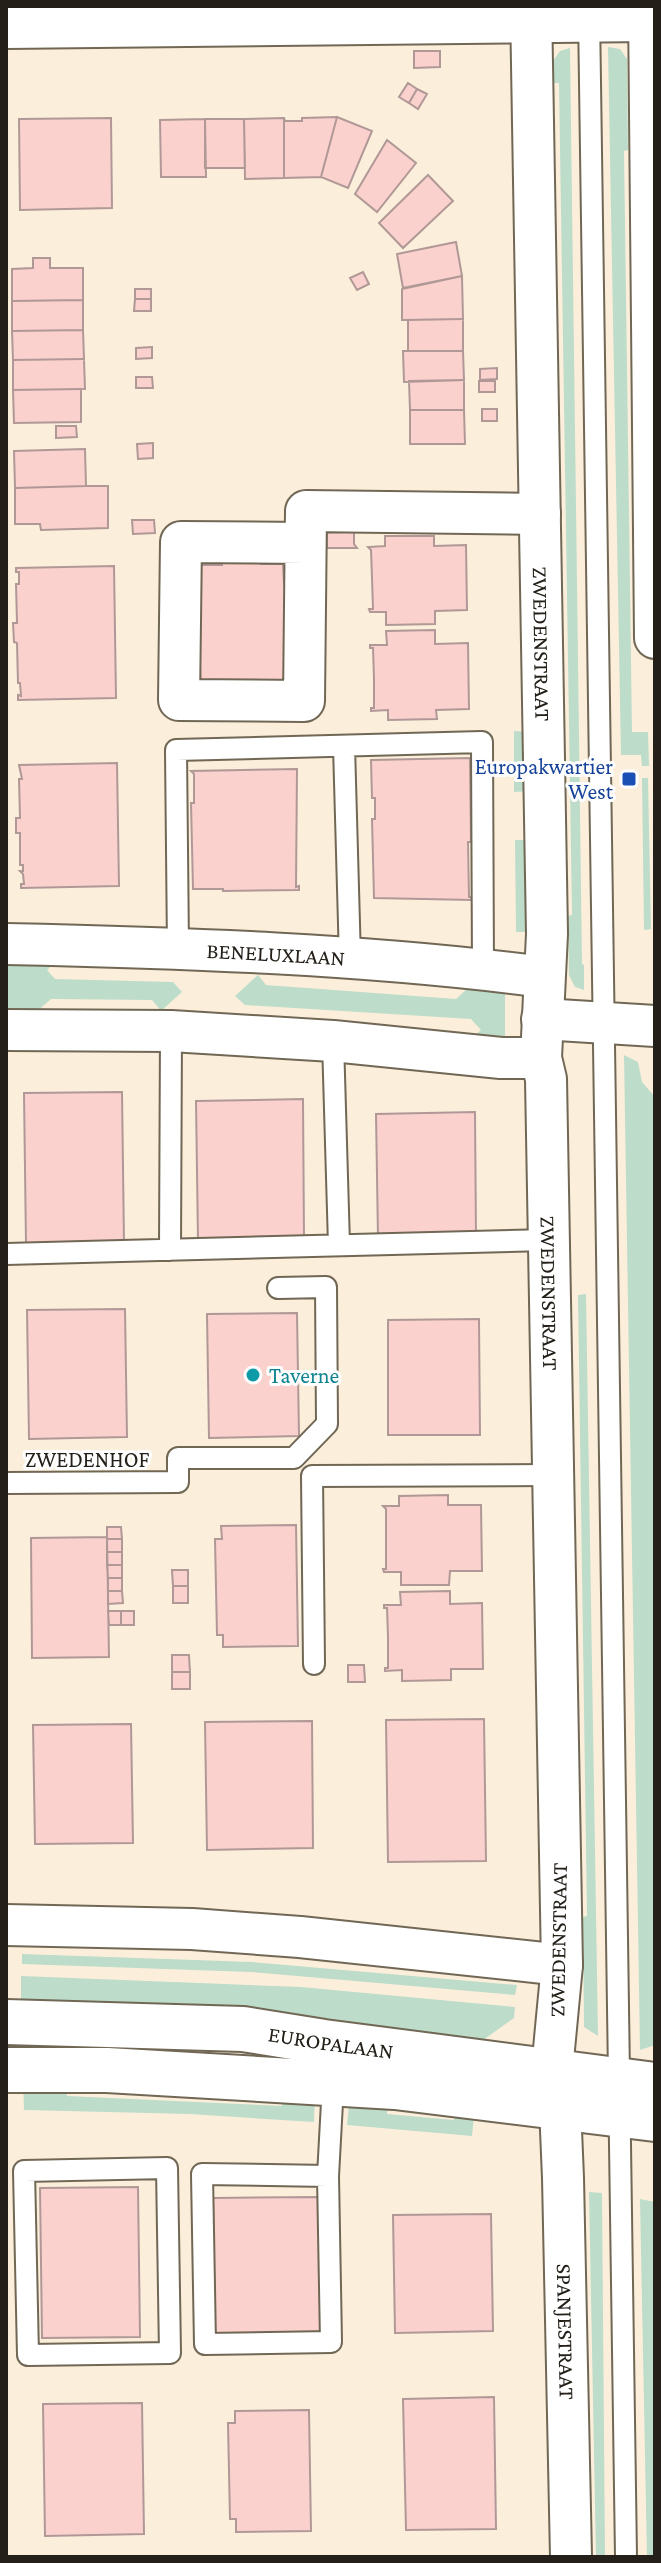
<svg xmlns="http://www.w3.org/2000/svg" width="661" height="2563" font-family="'Crimson Pro',serif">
  <rect width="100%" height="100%" fill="#fbefdb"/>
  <path fill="#bddcca" d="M608,47l12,2 7,10 1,91 -4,1 8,581h16l1,34h-7l-1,-11h-20z
    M570,48l12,916 2,1v25l-9,-3 -6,-12 -1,-59 4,-1 -13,-832h-5l-1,-22 7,-10z
    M514,731l15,1 2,59 -17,1z
    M642,778h6l3,151 -7,1z
    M515,840h16l1,92h-16z
    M6,955l56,1 -15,14 8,9 118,3 9,10 -21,19 -9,-11 -101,-1 -26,23h-19z
    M258,975l8,10 190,14 23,-21 26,3v64l-39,-2 15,-13 -10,-11 -226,-14 -10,-9z
    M624,1055l14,7 4,20 13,15v948l-15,5z
    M586,1294l12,742 -14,-9 -1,-110 4,-1 -9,-621z
    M22,1954l230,8 265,23 -2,10 -264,-23 -229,-8z
    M21,1976l280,11 214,20 -1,11 -31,22 -2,12 -460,-46z
    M23,2079l43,1 1,16 215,10 2,-17 31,2 -1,31 -124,-8 -166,-4z
    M350,2094l38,3 -1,17 67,6 1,-16 20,2 -3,30 -125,-11z
    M589,2192l13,1 3,364h-9z
    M640,2199l15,3v355h-8z"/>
  <path fill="#fbd1ce" stroke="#b09896" stroke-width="2" d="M414,51h26v16l-26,1z
    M408,83l9,6 -8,14 -10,-6z
    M417,89l10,5 -9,15 -9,-6z
    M337,117l35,14 -24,57 -27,-11z
    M337,117l-16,60 -37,1v-60l1,3h17v-3z
    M111,118l1,90 -92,2 -1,-91z
    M284,118v60l-39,1 -1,-60z
    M205,119h39l1,49h-40z
    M205,119l1,58h-45l-1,-57z
    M387,140l29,23 -39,49 -22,-18z
    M428,175l25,26 -50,47 -24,-25z
    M456,242l6,34 -59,12 -6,-34z
    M33,258h17v10h33v32l-71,1v-32l21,-1z
    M363,272l6,12 -12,6 -7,-12z
    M462,276l1,43 -61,1v-31z
    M135,289h16v10h-16z
    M135,299h16v12h-17z
    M83,300v30l-71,1v-30z
    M463,319v32h-55v-31z
    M83,330l1,29 -71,1 -1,-29z
    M152,347v11l-16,1v-11z
    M403,351h60l1,29 -60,2z
    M84,359l1,30 -72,1v-30z
    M497,368v11l-17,1v-11z
    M136,377h16l1,11h-17z
    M464,380v30h-54l-1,-29z
    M479,381h16v11h-16z
    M81,389v33l-67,1 -1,-33z
    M482,409h15v12h-15z
    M410,410h54l1,34h-55z
    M56,426h20l1,11 -21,1z
    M153,443v15l-15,1 -1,-15z
    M85,449l1,37 -71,2 -1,-37z
    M86,486h22v42l-67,2 -1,-6h-25v-36z
    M132,520h22l1,13 -22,1z
    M327,530h27v14l3,4h-30z
    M385,536h49v10l32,-1 1,65 -32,1v13l-49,1v-13h-16l-1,-3h4l-1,-31 -1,-28 -3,-3 17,-1z
    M261,558v6h22l1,20h3l-2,103 -84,2 -1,-21h-2l1,-103h23v-6z
    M114,566l2,132 -98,2v-5l3,1 -1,-13h-2l-1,-40 -3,-1 -1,-19h4l-1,-39h3v-12h-3v-4z
    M435,630v14l33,-1 1,66 -33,1 1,9 -49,1v-10l-17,1v-3h3v-29l-1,-31h-3v-3h17l-1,-14z
    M470,758l1,84h-3l1,55h2l1,3 -98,-2 -2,-79h3v-21h-3l-1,-38z
    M117,763l2,123 -98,2v-4h3l-1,-10 -3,-3h3v-6h-3v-32h-4v-15h4l-1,-39h3l-3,-14z
    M297,769l-1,118 3,-1v4l-76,1v-2h-30l-2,-86h3v-29l-3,-3z
    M122,1092l2,150 -98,2 -2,-151z
    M303,1099l1,140 -106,2 -2,-140z
    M475,1112l1,125 -98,1 -2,-124z
    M125,1309l2,128 -98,2 -2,-129z
    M297,1313l2,123 -90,2 -2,-124z
    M479,1319l1,116h-92v-115z
    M448,1495v10h33l1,66h-32l-1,14h-48v-13h-17l-1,-3h3v-60l-3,-3h16v-10z
    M296,1525l2,121 -75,1v-12h-6l-2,-96h7l-1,-13z
    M107,1527h14l1,12h-15z
    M107,1537l2,120 -77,1 -1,-120z
    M107,1539h15v13h-15z
    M107,1552h15v13h-15z
    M107,1565h15v13h-14z
    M172,1570h16v16h-15z
    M108,1578h14v13h-14z
    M173,1586h15v17h-15z
    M108,1591h14l1,12 -15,1z
    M450,1591v13l32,-1 1,66h-32v11l-49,1v-11l-17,1v-3h3v-32l-1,-28h-3v-3h17l-1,-13z
    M108,1611h13v14h-12z
    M121,1611h13v14h-13z
    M172,1655h17l1,17h-18z
    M348,1665h16l1,17h-17z
    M172,1672h18v17h-18z
    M484,1719l2,142 -98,1 -2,-142z
    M312,1721l1,127 -106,2 -2,-128z
    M131,1724l2,119 -98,1 -2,-119z
    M138,2187l2,150 -98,1 -2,-150z
    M319,2197l2,137 -106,1 -2,-137z
    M491,2214l2,117 -98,2 -2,-118z
    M494,2397l2,132 -90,1 -3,-131z
    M142,2403l2,131 -99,2 -2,-132z
    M309,2410l2,121 -75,1v-13h-6l-2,-96h7v-12z"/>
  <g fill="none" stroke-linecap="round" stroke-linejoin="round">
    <defs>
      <path id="service" d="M589,14l37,2543
        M344,746l6,213
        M178,948l-2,-198 306,-8 1,226
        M333,1041l6,204
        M170,1250l1,-219
        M6,1254l542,-14
        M6,1483l172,-1v-24h116l33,-34 -1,-137 -48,1
        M314,1664l-2,-188 240,-1
        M167,2168l3,185 -142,2 -4,-184z
        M328,2176l-126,-2 3,170 126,-2 -3,-166 5,-92"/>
      <g id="minor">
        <path id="s1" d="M531,6l16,928 -6,124 5,21 16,886 -10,105 8,36 3,72 8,379"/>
        <path d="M649,6l6,632"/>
        <path d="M6,28l643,-7"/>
        <path d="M305,543l-124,-1 -2,158 125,1 2,-190 234,3"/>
        <path id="s2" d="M6,944c180,4 360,10 538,33"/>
        <path d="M542,1019l113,7"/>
        <path d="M6,1030l165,1 162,10 168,17h40"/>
        <path d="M6,1925l186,4 108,8 262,28"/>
      </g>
      <g id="tertiary">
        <path id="s3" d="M6,2022l237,7 81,13 331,43"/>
        <path d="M6,2070h101l288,17 260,32"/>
      </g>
    </defs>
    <use href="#service" stroke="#716755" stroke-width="24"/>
    <use href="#minor" stroke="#716755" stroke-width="44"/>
    <use href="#tertiary" stroke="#716755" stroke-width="48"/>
    <use href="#service" stroke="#fff" stroke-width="20"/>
    <use href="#minor" stroke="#fff" stroke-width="40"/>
    <use href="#tertiary" stroke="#fff" stroke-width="44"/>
  </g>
  <rect fill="#1a4fb4" stroke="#fefefe" stroke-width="3" x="621" y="771" width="16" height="16" rx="4"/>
  <circle fill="#0f9aa8" stroke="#fefefe" stroke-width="3" cx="253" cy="1375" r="8"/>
  <g text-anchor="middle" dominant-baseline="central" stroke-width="6" stroke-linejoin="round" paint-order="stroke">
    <g font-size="22" fill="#242019" stroke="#fefefe">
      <text stroke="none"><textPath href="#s1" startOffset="638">ZWEDENSTRAAT</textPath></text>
      <text stroke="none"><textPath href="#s2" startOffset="270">BENELUXLAAN</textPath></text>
      <text stroke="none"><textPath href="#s1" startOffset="1288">ZWEDENSTRAAT</textPath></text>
      <text x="87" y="1459">ZWEDENHOF</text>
      <text transform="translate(558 1940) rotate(-89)">ZWEDENSTRAAT</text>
      <text stroke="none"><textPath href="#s3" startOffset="326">EUROPALAAN</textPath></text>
      <text stroke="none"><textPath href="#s1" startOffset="2328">SPANJESTRAAT</textPath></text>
    </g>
    <g font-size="22" fill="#164399" stroke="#fefefe" text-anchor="end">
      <text x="613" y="766">Europakwartier<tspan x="613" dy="25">West</tspan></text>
    </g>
    <g font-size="22" fill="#0d838f" stroke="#fefefe" text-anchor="start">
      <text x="269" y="1375">Taverne</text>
    </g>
  </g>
  <rect width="661" height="2563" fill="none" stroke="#242019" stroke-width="16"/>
</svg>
